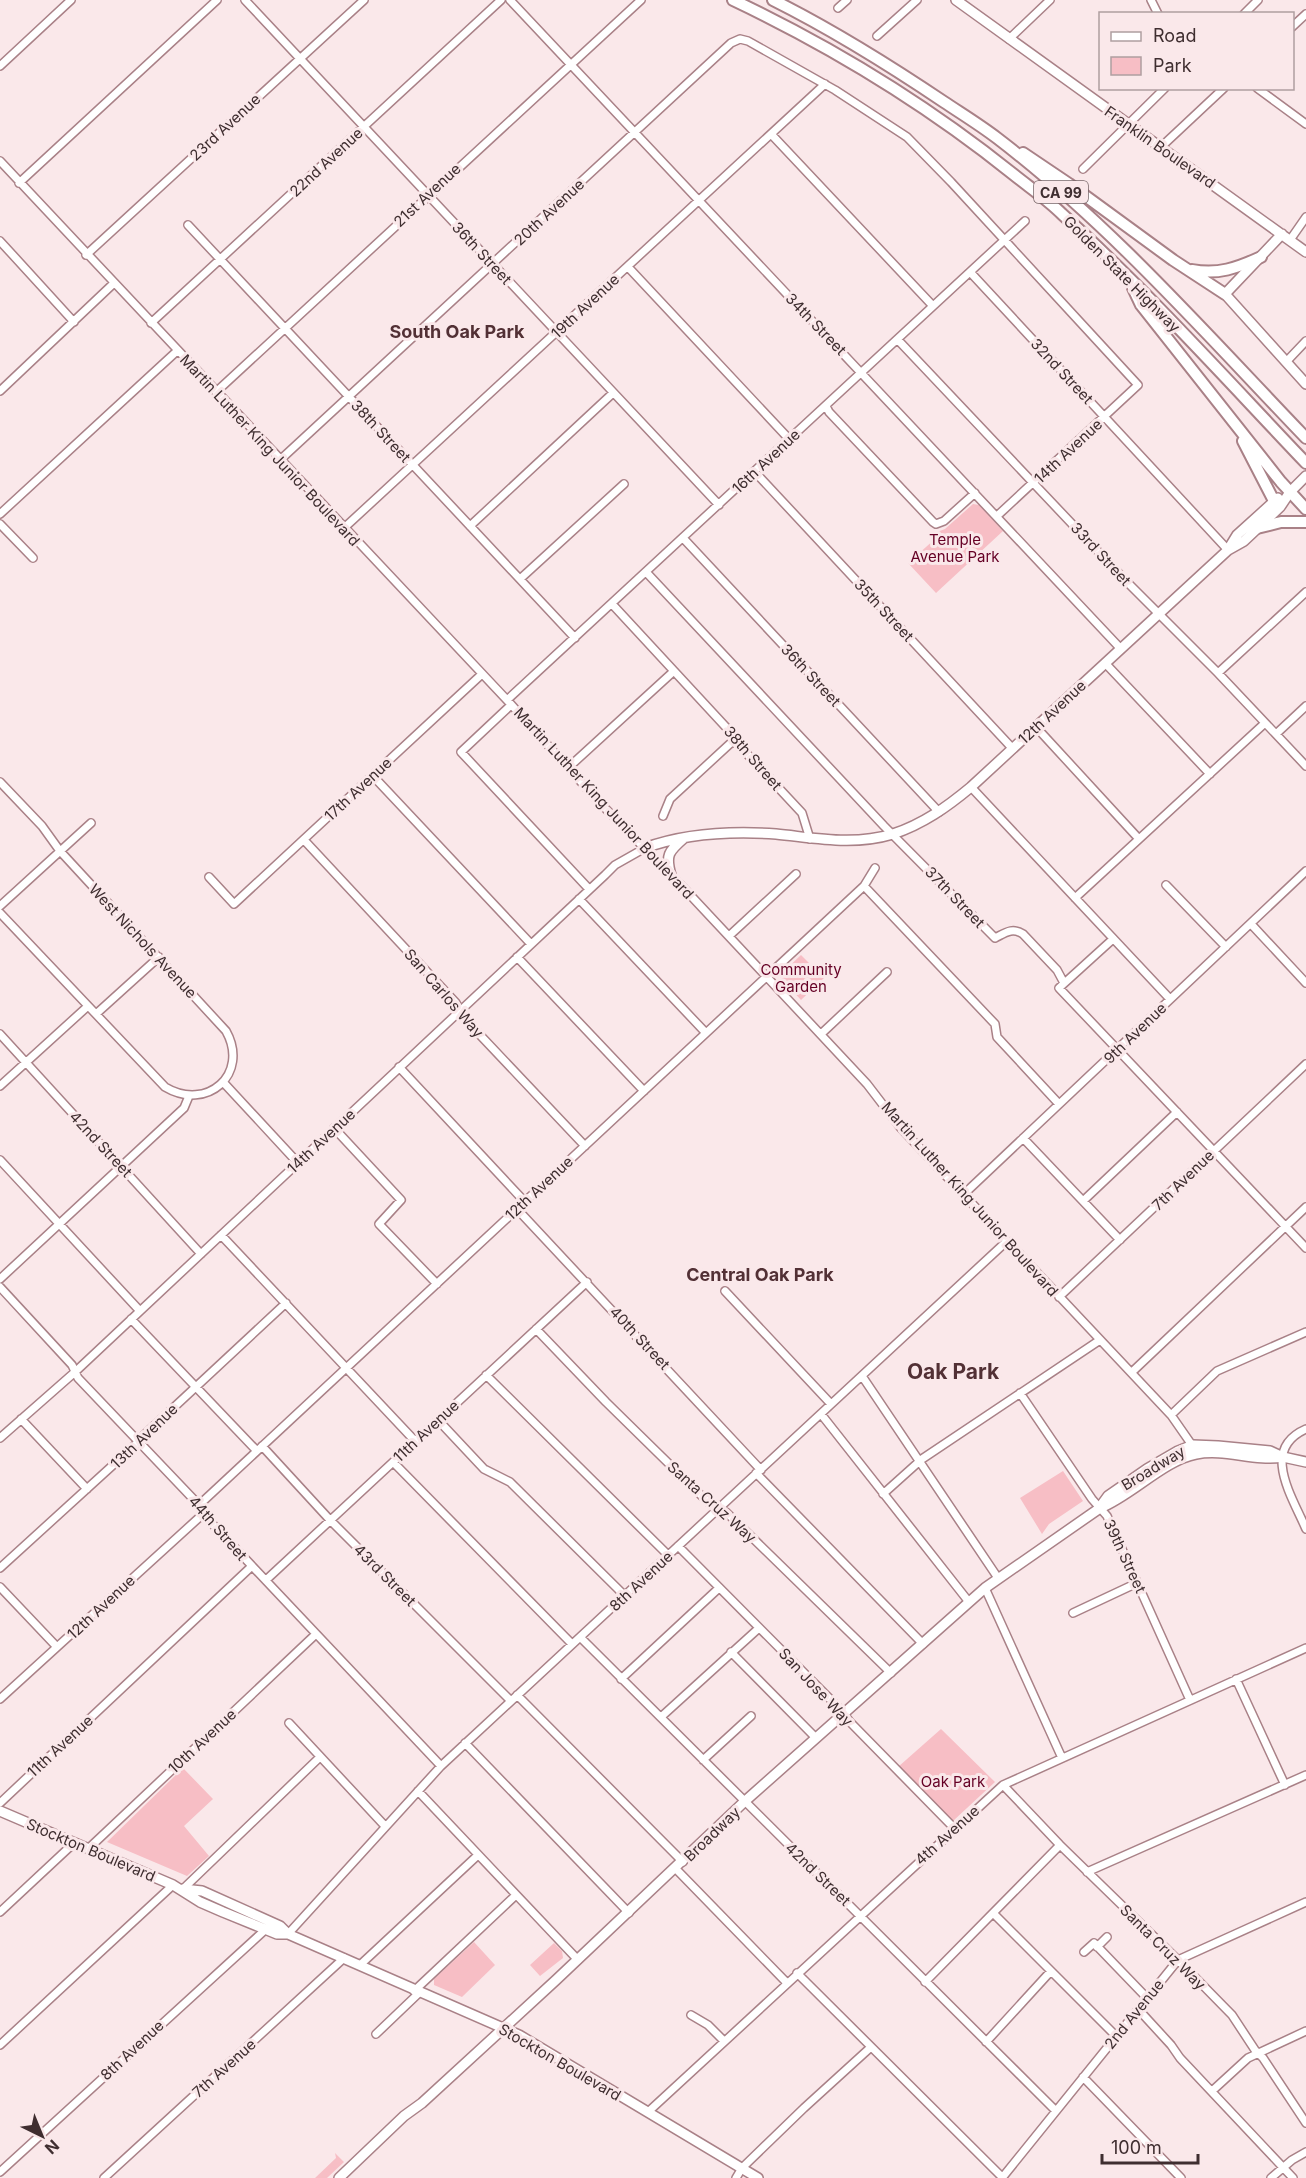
<svg xmlns="http://www.w3.org/2000/svg" width="1306" height="2178" font-family="Inter,sans-serif">
  <rect width="100%" height="100%" fill="#fae8ea"/>
  <path fill="#f7bec5" d="M973,504l6,1 24,26 -67,62 -28,-30 27,-24 2,-7 8,-3z
    M801,955l23,23 -23,22 -22,-24z
    M1063,1471l20,30 -34,23 -7,10 -22,-36z
    M941,1729l54,53 -42,39 -55,-54z
    M183,1768l30,31 -29,27 25,30 -22,20 -80,-34z
    M474,1942l21,23 -33,32 -28,-12v-6z
    M554,1943l8,8 1,7 -23,18 -10,-11z
    M335,2153l9,9 -17,16h-12l21,-20z"/>
  <g fill="none" stroke-linecap="round" stroke-linejoin="round">
    <defs>
      <path id="minor" d="M245,0l474,505
        M510,0l611,649
        M1151,0l7,14
        M838,8l9,-8
        M1244,14l14,-14
        M1292,27l14,-13
        M877,36l40,-36
        M1009,39l41,-39
        M0,66l71,-66
        M1257,88l49,36
        M771,134l162,172
        M1161,147l63,-59
        M0,161l507,539 93,103 78,79 189,202 33,43 271,288 23,33
        M1083,169l82,-81
        M19,183l198,-183
        M188,225l387,413
        M1290,240l16,-23
        M0,241l74,81
        M86,255l278,-255
        M628,267l162,173
        M970,272l258,278
        M151,323l350,-323
        M898,340l228,241 92,92 88,93
        M1286,362l20,-21
        M0,391l113,-107
        M216,392l425,-392
        M826,406l3,6 104,110 3,2 8,-3 31,-28
        M280,460l451,-417 9,-4 8,2 87,49 72,47 44,45 187,203 -141,131
        M755,472l258,277
        M0,514l177,-163
        M0,524l33,34
        M470,526l143,-133
        M344,528l481,-444
        M683,538l256,274
        M646,572l238,254 111,112c10,-5 17,-11 28,-4l34,36 7,13
        M520,579l104,-95
        M612,604l124,134 -2,2 68,73 8,26
        M1105,663l105,111
        M1218,673l88,-81
        M507,700l518,-479
        M511,705l-50,47 128,137
        M1036,727l103,112
        M1276,734l30,-28
        M569,767l105,-96
        M373,776l158,168
        M0,782l42,44 18,25 166,180c24,43 -19,81 -61,56l-165,-174
        M971,787l199,212
        M663,816l7,-17 64,-59
        M304,840l152,163 8,15 121,128
        M209,877l25,27 248,-230
        M1166,885l60,62
        M864,886l131,138 2,13 62,67
        M1075,898l190,-175
        M579,899l127,134
        M0,906l91,-83
        M1251,924l55,59
        M729,936l67,-62
        M1113,939l-54,49 247,260
        M517,957l127,134
        M96,1014l63,-57
        M0,1034l201,220
        M821,1034l66,-62
        M399,1067l126,135
        M223,1082l75,81
        M0,1086l88,-80
        M334,1128l67,72 -22,24 58,60
        M1023,1138l97,102
        M0,1160l140,151
        M964,1194l342,-323
        M1083,1201l94,-89
        M517,1209l244,261
        M221,1235l194,206
        M0,1279l184,-171 5,-12
        M0,1287l72,78 6,13 121,127 4,9 238,252
        M725,1291l106,113
        M1059,1297l247,-233
        M131,1319l126,132
        M536,1329l70,73 106,104 14,6 165,161
        M1132,1372l174,-165
        M486,1375l182,180
        M862,1376l136,202
        M1020,1393l72,106 15,17 83,184
        M821,1414l148,188
        M1171,1415l46,-44 89,-39
        M21,1419l66,70
        M438,1420l46,49 26,13 115,114
        M1306,1429c-46,20 -14,67 0,100
        M0,1438l75,-66 530,-497 10,-10 30,-17
        M262,1446l68,74 181,181
        M393,1462l179,182
        M756,1473l167,171
        M883,1494l39,-35 178,-119
        M199,1505l665,-619 11,-18
        M678,1546l161,162 12,15 103,105
        M0,1568l135,-123 7,-8 144,-134
        M266,1580l321,-298
        M0,1587l57,60
        M985,1588l77,170
        M1073,1613l64,-30
        M580,1637l476,474
        M731,1652l85,86
        M621,1679l98,-91
        M1236,1679l49,106
        M517,1695l166,167
        M0,1699l203,-185
        M661,1717l98,-89
        M289,1723l96,103
        M465,1743l164,170
        M703,1760l48,-44
        M1003,1785l57,60 118,115 54,55 23,35 8,8 43,65
        M418,1791l160,169
        M0,1803l252,-237
        M88,1849l228,-215
        M676,1869l111,114
        M1087,1872l219,-97
        M183,1889l137,-132
        M0,1912l74,-69
        M993,1913l123,123
        M288,1934l153,-168 566,-525
        M1097,1947l10,-10
        M1084,1952l10,-9 53,55
        M360,1965l118,-110
        M797,1973l206,205
        M925,1982l135,-137
        M414,1991l102,-96
        M1138,2009l33,36 9,13 113,120
        M691,2015l17,10 16,16
        M376,2034l44,-42
        M986,2042l65,-71
        M0,2045l173,-160
        M1083,2077l98,101
        M1212,2091l36,-33 58,-27
        M648,2112l355,-327 303,-137
        M0,2172l266,-243
        M104,2178l240,-220
        M736,2178l6,-10 62,-60 67,-61
        M1002,2178l176,-218 128,-58
        M1271,2178l21,-18 14,-8"/>
      <path id="major" d="M956,0l350,252
        M1282,234l-57,60 81,90
        M1229,548l8,-13 41,-37
        M645,848c41,-15 87,-17 131,-14 40,4 77,12 117,0 30,-10 54,-27 78,-47l257,-237 16,-9 36,-34 10,-15 16,-16
        M671,875c-6,-20 -2,-24 13,-37
        M1100,1507l8,-11 39,-27 31,-18 15,-6 25,1 52,5 13,6 23,5
        M0,1811l173,74 27,17 23,10 54,22h11
        M183,1889l19,2 78,35 8,8 231,101 239,143
        M339,2178l65,-62 18,-13 134,-123 188,-178 241,-214 115,-80c32,-13 64,-48 96,-54 29,-6 58,8 87,3"/>
      <path id="highway" d="M733,0c99,47 194,105 280,174 16,13 34,25 49,40 86,78 164,165 244,249
        M773,0c60,30 116,65 171,102 18,12 36,23 53,36 114,87 210,197 309,300
        M1023,153l46,31 104,76 52,34
        M1192,270c26,5 45,-2 69,-13
        M1133,288l8,17 140,177 25,27
        M1243,441l31,60
        M1257,528l24,-6h25"/>
    </defs>
    <use href="#minor" stroke="#a98187" stroke-width="10"/>
    <use href="#major" stroke="#a98187" stroke-width="12"/>
    <use href="#highway" stroke="#a98187" stroke-width="14"/>
    <use href="#minor" stroke="#fff" stroke-width="7"/>
    <use href="#major" stroke="#fff" stroke-width="9"/>
    <use href="#highway" stroke="#fff" stroke-width="10"/>
  </g>
  <g text-anchor="middle" dominant-baseline="central" stroke-width="6" stroke-linejoin="round" paint-order="stroke">
    <rect fill="#fae8ea" stroke="#776668" stroke-width="1.5" x="1034" y="181" width="54" height="22" rx="4.5"/>
    <g font-size="14" font-weight="bold" fill="#3f2e30">
      <text x="1061" y="192">CA 99</text>
    </g>
    <g font-size="15" fill="#3f2e30" stroke="#fae8ea">
      <text transform="translate(225 127) rotate(-43)">23rd Avenue</text>
      <text transform="translate(1160 147) rotate(35)">Franklin Boulevard</text>
      <text transform="translate(326 162) rotate(-43)">22nd Avenue</text>
      <text transform="translate(427 195) rotate(-43)">21st Avenue</text>
      <text transform="translate(549 212) rotate(-43)">20th Avenue</text>
      <text transform="translate(482 253) rotate(47)">36th Street</text>
      <text transform="translate(1122 274) rotate(45)">Golden State Highway</text>
      <text transform="translate(585 306) rotate(-43)">19th Avenue</text>
      <text transform="translate(816 324) rotate(46)">34th Street</text>
      <text transform="translate(1062 371) rotate(47)">32nd Street</text>
      <text transform="translate(381 431) rotate(47)">38th Street</text>
      <text transform="translate(270 450) rotate(47)">Martin Luther King Junior Boulevard</text>
      <text transform="translate(1068 451) rotate(-43)">14th Avenue</text>
      <text transform="translate(766 461) rotate(-43)">16th Avenue</text>
      <text transform="translate(1101 554) rotate(47)">33rd Street</text>
      <text transform="translate(884 610) rotate(47)">35th Street</text>
      <text transform="translate(811 675) rotate(47)">36th Street</text>
      <text transform="translate(1052 712) rotate(-43)">12th Avenue</text>
      <text transform="translate(753 758) rotate(49)">38th Street</text>
      <text transform="translate(358 789) rotate(-43)">17th Avenue</text>
      <text transform="translate(604 803) rotate(47)">Martin Luther King Junior Boulevard</text>
      <text transform="translate(955 897) rotate(46)">37th Street</text>
      <text transform="translate(143 941) rotate(47)">West Nichols Avenue</text>
      <text transform="translate(444 993) rotate(49)">San Carlos Way</text>
      <text transform="translate(1135 1033) rotate(-44)">9th Avenue</text>
      <text transform="translate(321 1141) rotate(-43)">14th Avenue</text>
      <text transform="translate(101 1144) rotate(47)">42nd Street</text>
      <text transform="translate(1183 1180) rotate(-44)">7th Avenue</text>
      <text transform="translate(539 1188) rotate(-43)">12th Avenue</text>
      <text transform="translate(970 1199) rotate(48)">Martin Luther King Junior Boulevard</text>
      <text transform="translate(640 1338) rotate(47)">40th Street</text>
      <text transform="translate(426 1431) rotate(-43)">11th Avenue</text>
      <text transform="translate(144 1436) rotate(-44)">13th Avenue</text>
      <text transform="translate(1153 1468) rotate(-31)">Broadway</text>
      <text transform="translate(712 1502) rotate(42)">Santa Cruz Way</text>
      <text transform="translate(218 1528) rotate(49)">44th Street</text>
      <text transform="translate(1125 1556) rotate(65)">39th Street</text>
      <text transform="translate(385 1575) rotate(45)">43rd Street</text>
      <text transform="translate(641 1581) rotate(-43)">8th Avenue</text>
      <text transform="translate(101 1607) rotate(-43)">12th Avenue</text>
      <text transform="translate(816 1687) rotate(47)">San Jose Way</text>
      <text transform="translate(202 1741) rotate(-43)">10th Avenue</text>
      <text transform="translate(60 1746) rotate(-43)">11th Avenue</text>
      <text transform="translate(712 1834) rotate(-44)">Broadway</text>
      <text transform="translate(947 1835) rotate(-42)">4th Avenue</text>
      <text transform="translate(91 1850) rotate(23)">Stockton Boulevard</text>
      <text transform="translate(818 1874) rotate(44)">42nd Street</text>
      <text transform="translate(1163 1947) rotate(45)">Santa Cruz Way</text>
      <text transform="translate(1134 2014) rotate(-51)">2nd Avenue</text>
      <text transform="translate(132 2050) rotate(-43)">8th Avenue</text>
      <text transform="translate(560 2062) rotate(30)">Stockton Boulevard</text>
      <text transform="translate(224 2068) rotate(-42)">7th Avenue</text>
    </g>
    <g font-size="15" fill="#650025" stroke="#fae8ea">
      <text x="955" y="539">Temple<tspan x="955" dy="17">Avenue Park</tspan></text>
      <text x="801" y="969">Community<tspan x="801" dy="17">Garden</tspan></text>
      <text x="953" y="1781">Oak Park</text>
    </g>
    <g font-size="18" font-weight="bold" fill="#523035" stroke="#fae8ea">
      <text x="457" y="331">South Oak Park</text>
      <text x="760" y="1274">Central Oak Park</text>
    </g>
    <g font-size="21" font-weight="bold" fill="#523035" stroke="#fae8ea">
      <text x="953" y="1371">Oak Park</text>
    </g>
  </g>
  <rect x="1099" y="12" width="195" height="78" fill="#fae8ea" stroke="#af9ea0" stroke-width="1.5"/>
  <rect x="1111" y="32" width="30" height="9" fill="#ffffff" stroke="#af9ea0" stroke-width="1.5"/>
  <text x="1153" y="42" font-size="18" fill="#3f2e30">Road</text>
  <rect x="1111" y="57" width="30" height="18" fill="#f7bec5" stroke="#af9ea0" stroke-width="1.5"/>
  <text x="1153" y="72" font-size="18" fill="#3f2e30">Park</text>
  <g transform="translate(42 2136) rotate(137)" stroke="#fae8ea" stroke-width="4.5" paint-order="stroke">
  <path d="M0-4.5L10 22L0 15L-10 22Z" fill="#3f2e30"/>
  <text y="-9" font-size="16" font-weight="bold" text-anchor="middle" fill="#3f2e30">N</text>
  </g>
  <path d="M1102 2154v9h96v-9" fill="none" stroke="#3f2e30" stroke-width="3"/>
  <text x="1111" y="2154" font-size="18" fill="#3f2e30" stroke="#fae8ea" stroke-width="4.5" paint-order="stroke">100 m</text>
</svg>
